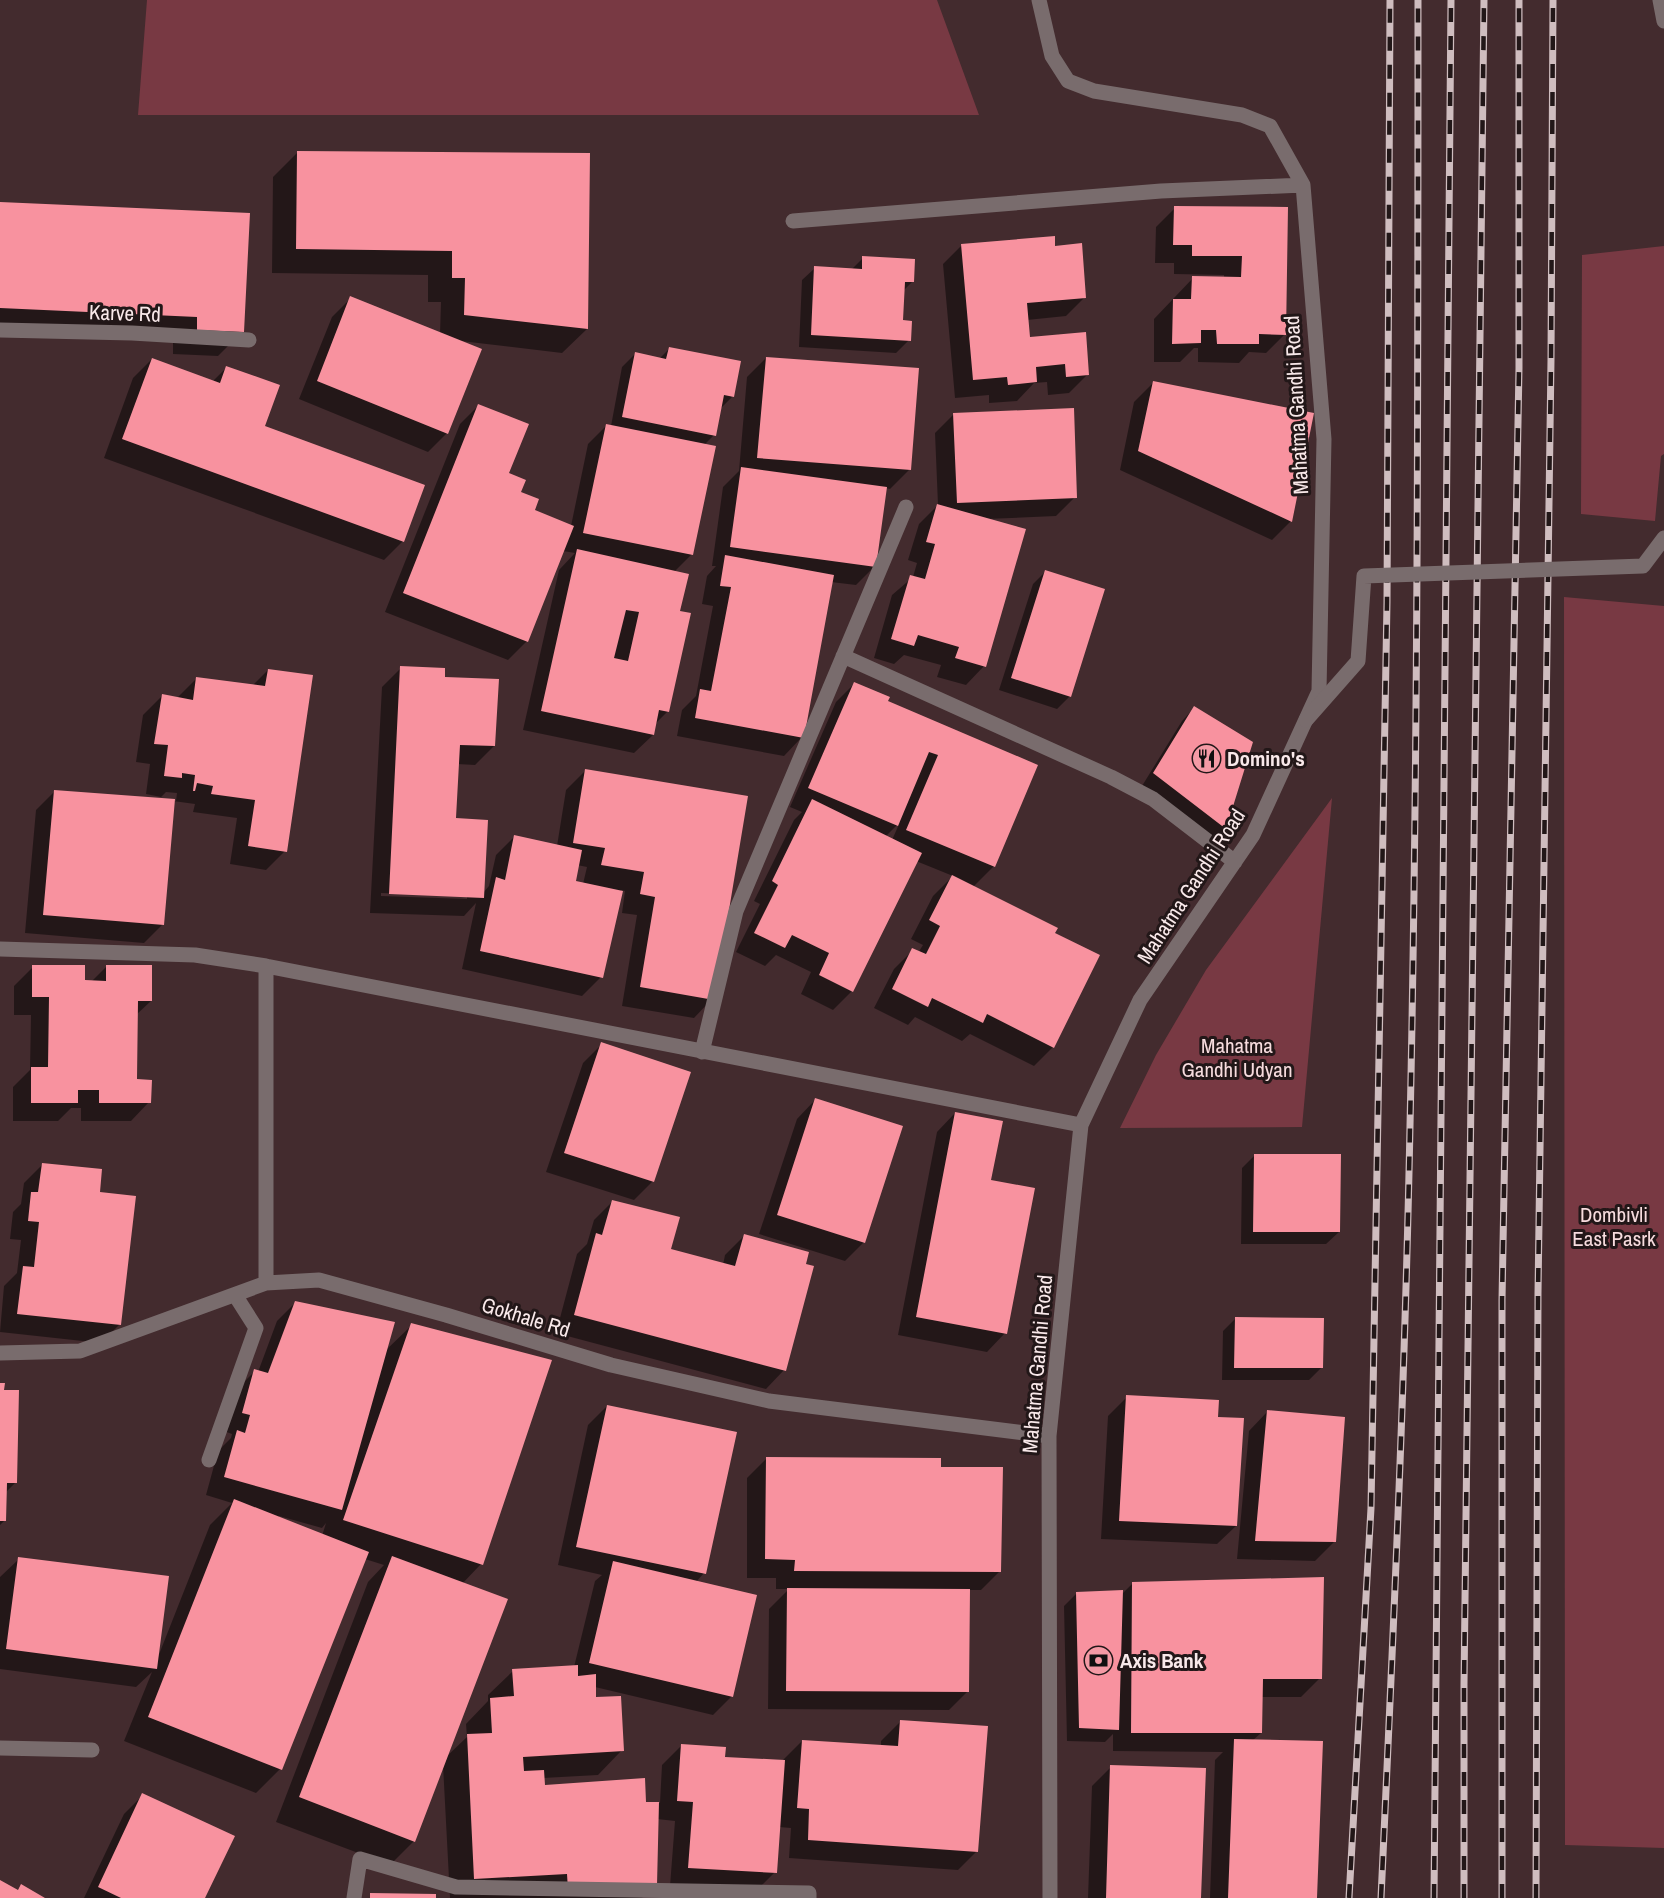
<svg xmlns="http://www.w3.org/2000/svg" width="1664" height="1898" font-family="'Archivo Narrow',sans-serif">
  <rect width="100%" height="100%" fill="#432b2e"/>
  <path fill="#783943" d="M147,0h790l42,115h-841z
    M1664,246v208l-3,2 -6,65 -74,-7 1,-259z
    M1564,597l100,9v1242l-99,-3z
    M1332,798l-30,329 -182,1 36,-73 50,-85z"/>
  <path fill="#0007" fill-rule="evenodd" d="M298,152l289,177 -25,24 -101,-12 -14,92 -19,19 -129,-53 33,-82 19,-19 89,36 1,-32h-13v-27l-156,-2 1,-96z
    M0,204l243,127 -25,25 -45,-2v-13l-173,-8z
    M1175,208l111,1 -1,125 -19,19 -17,-1 -10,11 -41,-1v-14h-4l-14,14h-26v-43l39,-41h31v-3l-50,-1v-11h-19l1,-36z
    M962,245l91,3 32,49 -19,19 -39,4 1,19 60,35 -19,19 -21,2 -1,-13 -13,1 -17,18 -28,2v-8l-34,3 -12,-134z
    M863,258l49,24 -9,9 -1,31 7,18 -13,13 -97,-6 3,-67 13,-12 36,2z
    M669,349l63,48 -12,12 -6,26 -10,10 -13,110 -17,17 5,40 -11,99 -13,13 -2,11 -19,18 -111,-23 36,-160 16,-17 -12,-2 -36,90 -19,19 -123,-48 75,-188 19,-19 28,69 26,37 38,15 17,-82 19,-19 4,1 11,-59 13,-13 24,5z
    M766,358l143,112 -19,19 -4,-1 -11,78 -19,19 -25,-3 -29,155 -18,19 -107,-20 5,-26 14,-14 17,-90 -11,-2 5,-28 9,-10h-4l11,-79 16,-16 8,-94z
    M152,359l61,22 14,-14 36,60 140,114 -19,19 -280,-102 29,-80z
    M1153,383l159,32 -22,107 -18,18 -152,-70 14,-68z
    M954,414l121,83 -19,19 -70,3 -2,147 -18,19 -29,-8 4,-12 -37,-10 -10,9 -20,-6 18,-63 21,-18 4,-14 -9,-3 11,-36 19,-19 -3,-72z
    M1045,572l25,124 -13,13 -58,-19 34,-106z
    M401,668l43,10 50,68 -19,19 -18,-1 -3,56 29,73 6,-7 7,-31 19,-19 42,10 9,-56 19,-19 162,26 -35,202 -18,19 -72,-12 15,-91 -15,-2 3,-22 -4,-1 -20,87 -19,19 -120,-27 14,-66 -12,13 -94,-3 12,-226zM577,865l10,2 -4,17 -9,-2zM381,893l86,3v3l-86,-3z
    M268,670l17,181 -19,19 -36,-6 7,-46 -44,-6 2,-8 -22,-3 -10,123 -19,19 -119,-10 11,-123 19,-19 121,10 1,-8 -11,-1 -5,5 -15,-3 4,-30 -14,-2 7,-47 19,-19 16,1 19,-19 55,8z
    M855,683l31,19 150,64 -42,100 -21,21 80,47v113l-19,19 -64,-32 -8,7 -47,-24 -7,8 -34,-17 20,-39 19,-19 5,3 5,-8 -12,-6 22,-43 20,-20 -37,-15 -64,130 -19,19 -32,-16 10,-22 -35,-17 -11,11 -29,-14 24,-48 -6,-3 40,-81 8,-8 -12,-5 46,-105zM900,822l-8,18 -7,-3z
    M1194,708l31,120 -13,12 -70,-54 40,-65z
    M107,966l44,35 -15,14 -1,66 14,21 -18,19h-50v-13h-10l-13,13h-45v-34l17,-17 1,-55h-17v-29l19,-19 58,15z
    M602,1044l51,137 -19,19 -88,-28 37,-109z
    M815,1100l49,142 -19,19 -86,-27 38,-115z
    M955,1113l34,68 16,152 -18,19 -89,-17 39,-203z
    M1255,1155l84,77 -13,12h-85l1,-76z
    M43,1164l55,29 22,131 -19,19 -101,-11 4,-46 13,-13 4,-33 -11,-1 3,-27 8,-8 3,-21z
    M613,1201l56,49 54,15 2,-10 19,-19 40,134 -18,19 -210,-56 21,-79 10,-10 7,-24z
    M296,1302l89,49 27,-26 69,239 -19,20 -16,173 21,-20 -1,-13 22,-23v-6l25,-24 61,-4 21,-86 7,-6 -44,-10 30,-140 19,-19 97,167 -8,9 36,114 -19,19 -118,-28v12l27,51 -24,25 -55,3v8l101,18 16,-1 2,-38 19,-19 42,12 60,2 19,-19 79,6v-6l19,-19 77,129 -19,19 -169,-12 2,-30 -12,-1 -4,45 -19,19 -86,-5 5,-65 -18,-2 -1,65 -14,14h-192l-7,-133 -29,76 -24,24 -114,-43 92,-240 16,-17 -19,-6 -85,210 -24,24 -132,-52 28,-69 -16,15 -136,-18v-92l19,-18 139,98 52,-132 22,-22 -26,-8 12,-44 13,-13 1,-4 -8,-3 12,-41 19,-19 3,1 19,-51zM279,1516l43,12 4,-5 -4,13 -43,-18z
    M1235,1319l87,48 -13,13h-87l1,-49z
    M0,1384l15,99 -9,9 -1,28 -5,5z
    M1127,1397l89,21 20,108 -19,18 -116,-5 7,-123z
    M1267,1412l67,130 -19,19 -78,-2 12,-128z
    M766,1459l173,9 61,103 -19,19h-12l-1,101 -19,19 -181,-1 1,-100 20,-20h-13v-11h-29v-100z
    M1133,1583l187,95 -19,19h-40v36l-9,8 64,157h-106l5,-138 8,-8 -110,-1v-17l-8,8 -38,-1 -3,-135 12,-12h46z
    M1111,1767l89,131h-112l4,-112z
    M143,1795l60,103h-119l40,-84z"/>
  <path fill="#f8929f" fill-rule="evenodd" d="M297,151l293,2 -2,176 -124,-14 1,-37h-13v-27l-156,-2z
    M0,202l250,11 -6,119 -47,-2v-13l-197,-9z
    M1174,206l114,1 -2,128 -27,-1v10h-42l-1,-14h-15v13l-29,1 1,-45h18l1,-23 49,1 1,-21h-50v-11h-19z
    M1055,236v10l27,-3 4,55 -59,5 3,34 56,-5 3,43 -23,2 -1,-13 -29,3 1,15 -29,3 -1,-8 -34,3 -12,-136z
    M862,256l53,3 -1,23h-9l-2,38 9,1 -1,20 -100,-6 3,-69 48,3z
    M350,296l132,53 -34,85 -131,-53z
    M669,347l72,14 -7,36 -10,-2 -8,41 -94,-19 13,-65 31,7z
    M766,357l153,11 -8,102 -154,-12z
    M152,358l68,25 6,-17 54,19 -15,41 160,59 -21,57 -282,-103z
    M1153,381l161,32 -22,109 -154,-71z
    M478,404l51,20 -20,49 17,7 -5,12 18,7 -4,11 39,16 -46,116 -125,-49z
    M1074,408l3,90 -120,5 -4,-90z
    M606,424l110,22 -23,109 -110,-22z
    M741,467l146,20 -11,80 -146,-20z
    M937,504l89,25 -40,138 -31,-9 4,-11 -41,-12 -4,11 -23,-7 19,-64 15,4 10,-35 -9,-2z
    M577,549l112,25 -9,37 11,2 -22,99 -10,-2 -5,25 -113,-24zM626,610l13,2 -11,49 -14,-3z
    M725,555l109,20 -30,163 -109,-20 5,-29 11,2 20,-104 -11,-1z
    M1045,570l60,19 -34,108 -60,-19z
    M400,666l45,2v9l54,2 -4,67 -35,-1 -4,73 32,2 -4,78 -95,-4z
    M268,669l45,6 -26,177 -39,-6 7,-46 -44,-6 2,-8 -16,-3 -2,8h-2l2,-16 -13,-2v5l-18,-2 4,-31 -14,-1 8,-50 31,6 3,-23 69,9z
    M854,682l36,15 -2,4 150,64 -43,102 -89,-37 32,-75 -9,-3 -31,74 -90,-38z
    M1194,706l59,36 -27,87 -73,-56z
    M585,769l163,27 -34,204 -74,-13 15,-90 -15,-3 4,-22 -43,-7 4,-17 -32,-5z
    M54,790l121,9 -11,126 -121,-10z
    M812,799l110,54 -69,139 -34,-17 10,-22 -37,-18 -7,13 -31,-15 24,-48 -6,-4z
    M514,835l68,15 -6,31 47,10 -20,87 -123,-27 16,-74 9,3z
    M952,875l106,53 -3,5 45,22 -46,93 -67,-34 -4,9 -51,-25 -4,9 -36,-18 20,-41 14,6 14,-28 -11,-6z
    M32,965h53v15l21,1v-16h46v36h-14l-1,78 15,1 -1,23h-52v-13h-21v13h-47v-36h17l1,-70h-17z
    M601,1042l90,30 -37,110 -90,-29z
    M815,1098l88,28 -38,117 -88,-28z
    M955,1112l48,9 -12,59 44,8 -28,146 -91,-17z
    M1254,1154h87l-1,78h-87z
    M42,1163l60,6 -2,23 36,4 -15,129 -104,-11 6,-48 11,1 5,-45 -11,-1 3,-29h7z
    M612,1200l68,17 -9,32 64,17 9,-32 65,18 -3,12 8,2 -28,105 -212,-56 22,-82 6,2z
    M295,1301l100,21 -53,188 -118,-33 13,-47 8,3 5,-18 -8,-2 12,-44 14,4z
    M1235,1317l89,1 -1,50h-89z
    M411,1323l141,37 -69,205 -140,-45z
    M0,1383h5l-1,7h15l-2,93h-10l-1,38h-6z
    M1126,1395l93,5 -1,17 26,1 -7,108 -118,-5z
    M607,1405l130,27 -31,142 -130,-27z
    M1267,1410l78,7 -9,125 -81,-1z
    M766,1457l175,1v9h62l-2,105 -207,-1 1,-11 -30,-1z
    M234,1499l135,53 -87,218 -134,-53z
    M392,1556l116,43 -93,243 -116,-45z
    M18,1557l151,19 -12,93 -151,-20z
    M613,1561l144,34 -24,102 -144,-34z
    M1324,1577l-2,102h-59l-1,54h-131l1,-151z
    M787,1588l183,1 -1,103 -183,-1z
    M1123,1590l-4,140 -40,-2 -3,-136z
    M578,1665v11l18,-2v23l25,-1 3,55 -101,6 1,14 20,-1 1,15 100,-7 1,24h13l-2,83 -89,5 -1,-16 -93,5 -7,-145 25,-1 -2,-35 24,-2 -2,-27z
    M900,1720l88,6 -10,126 -170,-12 1,-31 -12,-1 5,-68 96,6z
    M1234,1739l89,2 -6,157h-89z
    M681,1744l45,3 -1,10 60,3 -8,113 -89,-5 5,-66 -16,-1z
    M1110,1765l96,3 -5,130h-95z
    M142,1793l93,43 -30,62h-84l-23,-11z
    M0,1880l18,10 3,-6 24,14h-45z
    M370,1893l66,1v4h-66z"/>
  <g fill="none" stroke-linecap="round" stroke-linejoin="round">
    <path stroke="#796c6d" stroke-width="15" d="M1039,0l13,56 16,25 26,10 148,24 28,11 33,59 21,254 -5,252 -66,144 -113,165 -59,125 -32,311 1,462
      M1660,0l4,21
      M793,221l368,-30 142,-6
      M0,330l132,3 117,7
      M843,656l268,121 42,22 82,63
      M0,949l195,6 71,11 815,159
      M702,1052l34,-141 170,-404
      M266,1283v-317
      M0,1353l80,-2 186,-68 53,-3 127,35 165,50 158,36 280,35
      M209,1460l47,-132 -21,-33
      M0,1748l92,2
      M354,1898l6,-39 96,28 353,6v5"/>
    <defs>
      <path id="rail" d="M1349,1898l22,-390 16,-906 3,-602
        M1381,1898c12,-257 24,-515 29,-772 8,-376 8,-751 8,-1126
        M1434,1898l17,-1898
        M1464,1898v-213l20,-1685
        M1502,1898v-598l17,-932v-368
        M1536,1898l2,-604 13,-934 2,-360"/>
    </defs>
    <use href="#rail" stroke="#cfbdbf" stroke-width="7"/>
    <use href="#rail" stroke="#221718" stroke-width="4.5" stroke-dasharray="14" stroke-linecap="butt"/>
    <path stroke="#796c6d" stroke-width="15" d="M1306,720l52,-59 6,-85 279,-10 21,-28"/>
  </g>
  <defs>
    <symbol id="restaurant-disc" viewBox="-11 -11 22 22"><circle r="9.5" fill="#f49aa5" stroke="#221718"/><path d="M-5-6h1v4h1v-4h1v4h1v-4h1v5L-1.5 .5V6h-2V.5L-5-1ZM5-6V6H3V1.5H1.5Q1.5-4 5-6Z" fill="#111"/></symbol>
    <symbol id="bank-disc" viewBox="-11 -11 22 22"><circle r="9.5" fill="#f49aa5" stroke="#221718"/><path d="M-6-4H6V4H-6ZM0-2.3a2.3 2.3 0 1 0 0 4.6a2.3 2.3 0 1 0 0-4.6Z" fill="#111"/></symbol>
  </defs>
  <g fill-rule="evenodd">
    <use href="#restaurant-disc" x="1190" y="742" width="33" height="33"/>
    <use href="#bank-disc" x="1082" y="1644" width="33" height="33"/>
  </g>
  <g text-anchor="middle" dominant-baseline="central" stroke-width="6" stroke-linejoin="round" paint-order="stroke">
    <g font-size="21" fill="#f9e9ea" stroke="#221718">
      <text transform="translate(125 313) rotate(2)">Karve Rd</text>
      <text transform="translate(1296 405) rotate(-93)">Mahatma Gandhi Road</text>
      <text transform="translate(1191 886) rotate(-57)">Mahatma Gandhi Road</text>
      <text transform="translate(526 1317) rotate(17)">Gokhale Rd</text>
      <text transform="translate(1037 1364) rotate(-85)">Mahatma Gandhi Road</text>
    </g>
    <g font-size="21" font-weight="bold" fill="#f9e9ea" stroke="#221718" text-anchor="start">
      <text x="1227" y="758">Domino's</text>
      <text x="1120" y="1660">Axis Bank</text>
    </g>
    <g font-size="21" fill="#f7dcde" stroke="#221718">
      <text x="1237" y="1045">Mahatma<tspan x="1237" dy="24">Gandhi Udyan</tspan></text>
      <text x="1614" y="1214">Dombivli<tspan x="1614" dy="24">East Pasrk</tspan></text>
    </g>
  </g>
</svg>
